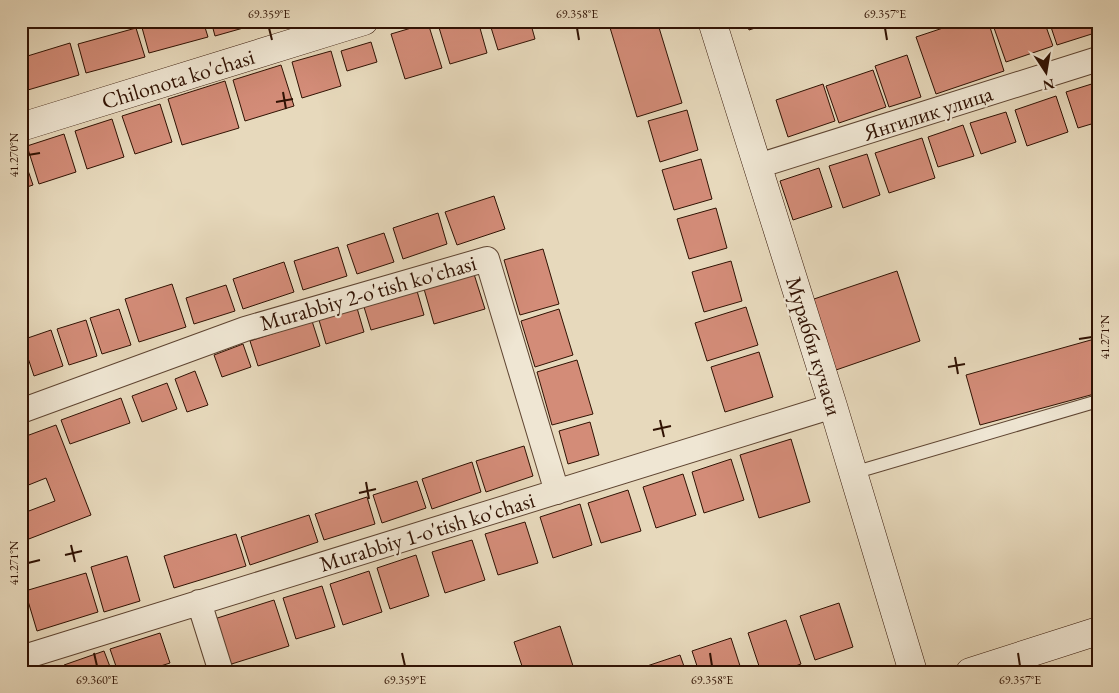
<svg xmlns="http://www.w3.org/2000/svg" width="1119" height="693" font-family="'EB Garamond',serif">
  <rect width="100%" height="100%" fill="#e7d9bc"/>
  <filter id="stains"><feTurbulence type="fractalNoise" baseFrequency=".004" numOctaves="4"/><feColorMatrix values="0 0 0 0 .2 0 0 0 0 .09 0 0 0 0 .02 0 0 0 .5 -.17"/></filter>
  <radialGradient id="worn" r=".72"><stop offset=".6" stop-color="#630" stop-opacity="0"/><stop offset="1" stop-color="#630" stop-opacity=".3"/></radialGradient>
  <path fill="#d38c78" stroke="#301203" d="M152,21h51l5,16 -59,16 -8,-29z
    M211,21h57l-53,15z
    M437,21h41l9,32 -37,11z
    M489,21h41l5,18 -37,11z
    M608,21h49l25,82 -45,14z
    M746,21h31l-28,9z
    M964,21h24l16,50 -68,23 -20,-57z
    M1003,21h41l9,25 -47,16 -13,-37z
    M1049,21h49v11l-41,13z
    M428,23l14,45 -37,11 -14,-45z
    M136,28l9,29 -59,16 -8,-29z
    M371,42l6,20 -30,9 -6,-20z
    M70,43l9,32 -58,17v-34z
    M331,51l10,35 -39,12 -10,-36z
    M907,55l14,42 -32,10 -14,-41z
    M281,65l13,41 -49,15 -12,-41z
    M873,70l13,37 -47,16 -13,-37z
    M225,81l14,47 -57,17 -14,-46z
    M1098,82v40l-20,6 -12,-36z
    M823,84l12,37 -47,16 -12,-37z
    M1056,96l12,36 -41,14 -12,-36z
    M160,104l12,38 -37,12 -13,-38z
    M687,110l11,40 -38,12 -12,-41z
    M1006,112l10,30 -35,12 -11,-31z
    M112,119l12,38 -37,12 -12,-38z
    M963,125l11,31 -36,11 -10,-30z
    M64,134l12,38 -37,12 -12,-38z
    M922,138l13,40 -46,15 -14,-40z
    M21,150l12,35 -12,4z
    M867,154l13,41 -37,13 -14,-42z
    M701,159l11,40 -38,11 -12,-40z
    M819,168l13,39 -39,13 -13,-39z
    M494,196l11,33 -48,16 -12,-33z
    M716,208l11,40 -38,11 -12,-40z
    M438,213l9,31 -44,15 -10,-31z
    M384,233l10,29 -37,12 -10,-29z
    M338,247l9,29 -44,14 -9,-29z
    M543,249l16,55 -39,11 -16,-55z
    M731,261l11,40 -38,11 -12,-40z
    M284,262l10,30 -51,17 -10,-30z
    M897,271l23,70 -84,29 -25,-70z
    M474,274l11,35 -51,15 -10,-35z
    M172,284l14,43 -47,15 -14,-43z
    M226,285l9,26 -41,13 -8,-26z
    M417,291l7,24 -53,15 -7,-23z
    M746,307l12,38 -51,16 -12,-38z
    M357,308l7,24 -38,12 -7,-24z
    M119,309l12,36 -29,9 -12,-36z
    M559,309l14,46 -38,12 -14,-46z
    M86,320l11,36 -28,9 -12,-36z
    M312,321l8,25 -62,20 -8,-25z
    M51,330l12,36 -29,10 -12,-36z
    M1098,338v55l-118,32 -14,-50z
    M243,344l8,23 -29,10 -8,-22z
    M759,352l14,45 -48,15 -14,-45z
    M577,360l16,54 -41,11 -15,-53z
    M195,371l13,34 -21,7 -12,-33z
    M167,383l10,26 -35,13 -10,-26z
    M121,398l9,25 -60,21 -9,-24z
    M590,422l9,33 -31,9 -9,-33z
    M56,425l35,90 -70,27v-28l34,-13 -9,-23 -25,10v-50z
    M791,439l19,63 -51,16 -19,-63z
    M524,446l9,30 -47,16 -10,-31z
    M731,459l13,41 -40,13 -12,-41z
    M472,462l9,30 -49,17 -10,-30z
    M683,474l13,41 -40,13 -13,-41z
    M417,481l9,27 -44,15 -9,-28z
    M628,490l13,41 -40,12 -13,-40z
    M367,497l8,27 -51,16 -9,-26z
    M580,504l12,41 -39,13 -13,-41z
    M309,515l9,27 -68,23 -9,-28z
    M525,522l13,41 -40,12 -13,-41z
    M236,534l10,32 -72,22 -10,-32z
    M472,540l13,40 -40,13 -13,-41z
    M416,555l13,41 -39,13 -13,-41z
    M127,556l13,45 -36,11 -13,-45z
    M369,571l13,41 -39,13 -13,-41z
    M86,573l12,39 -61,19 -12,-40z
    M322,586l13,41 -39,12 -13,-41z
    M274,600l15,46 -67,21 -14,-46z
    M839,603l14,44 -38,13 -15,-44z
    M786,620l15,44 -22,8h-18l-13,-39z
    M560,626l15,46h-51l-10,-30z
    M160,633l10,30 -28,9h-24l-8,-23z
    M731,638l11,34h-43l-7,-21z
    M104,651l8,21h-46l-2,-7z
    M680,655l6,17h-43l-2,-4z
    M58,667l2,5h-17z"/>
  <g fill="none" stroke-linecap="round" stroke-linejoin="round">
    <defs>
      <path id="lane" d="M853,473l245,-72"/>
      <path id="street" d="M758,166l340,-107
        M21,411l224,-82 242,-70 70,233
        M199,602l22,70
        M21,658l812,-252"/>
      <path id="secondary" d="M712,21l121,385 80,266
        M21,127l343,-106
        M970,672l128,-41"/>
    </defs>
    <use href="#lane" stroke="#5e4431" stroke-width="14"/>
    <use href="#street" stroke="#5e4431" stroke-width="26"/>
    <use href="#secondary" stroke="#301203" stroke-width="29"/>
    <use href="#lane" stroke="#efe6d3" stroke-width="12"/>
    <use href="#street" stroke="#efe6d3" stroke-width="24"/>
    <use href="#secondary" stroke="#efe6d3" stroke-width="28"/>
  </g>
  <path fill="none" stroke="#301203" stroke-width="2" d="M269,28l3,12M577,28l2,12M885,28l2,12M283,92l3,17M276,102l17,-3M28,155l12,-2M1079,339l13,-2M955,357l3,17M948,367l17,-3M660,420l4,17M653,430l18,-4M366,482l3,17M359,493l17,-4M71,545l4,17M65,555l17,-4M28,563l12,-3M94,653l3,13M402,653l3,13M710,653l2,13M1018,653l2,13"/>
  <g text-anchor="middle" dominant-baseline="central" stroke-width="4.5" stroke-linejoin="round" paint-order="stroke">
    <g font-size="22" fill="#301203" stroke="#efe6d3">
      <text transform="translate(178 79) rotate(-17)">Chilonota ko'chasi</text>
      <text transform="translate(928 113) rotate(-18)">Янгилик улица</text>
      <text transform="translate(368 293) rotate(-16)">Murabbiy 2-o'tish ko'chasi</text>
      <text transform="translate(814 346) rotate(73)">Мурабби кучаси</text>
      <text transform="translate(427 532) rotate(-17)">Murabbiy 1-o'tish ko'chasi</text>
    </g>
  </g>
  <rect width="1119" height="693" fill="none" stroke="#e7d9bc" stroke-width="55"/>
  <g transform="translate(1046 72) rotate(168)" stroke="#efe6d3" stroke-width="4" paint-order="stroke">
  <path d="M0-4L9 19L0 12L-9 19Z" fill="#301203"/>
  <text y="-8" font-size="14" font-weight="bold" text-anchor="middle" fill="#301203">N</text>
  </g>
  <rect x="28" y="28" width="1064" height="638" fill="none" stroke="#301203" stroke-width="2"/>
  <g font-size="12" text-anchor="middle" fill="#301203">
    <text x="269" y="18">69.359°E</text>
    <text x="577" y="18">69.358°E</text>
    <text x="885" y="18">69.357°E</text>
    <text transform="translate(14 155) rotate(-90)" y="4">41.270°N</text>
    <text transform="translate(1105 337) rotate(-90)" y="4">41.271°N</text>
    <text transform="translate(14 563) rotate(-90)" y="4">41.271°N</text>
    <text x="97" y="684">69.360°E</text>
    <text x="405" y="684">69.359°E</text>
    <text x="712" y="684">69.358°E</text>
    <text x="1020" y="684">69.357°E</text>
  </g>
  <rect width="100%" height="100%" filter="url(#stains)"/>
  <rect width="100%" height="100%" fill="url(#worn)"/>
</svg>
